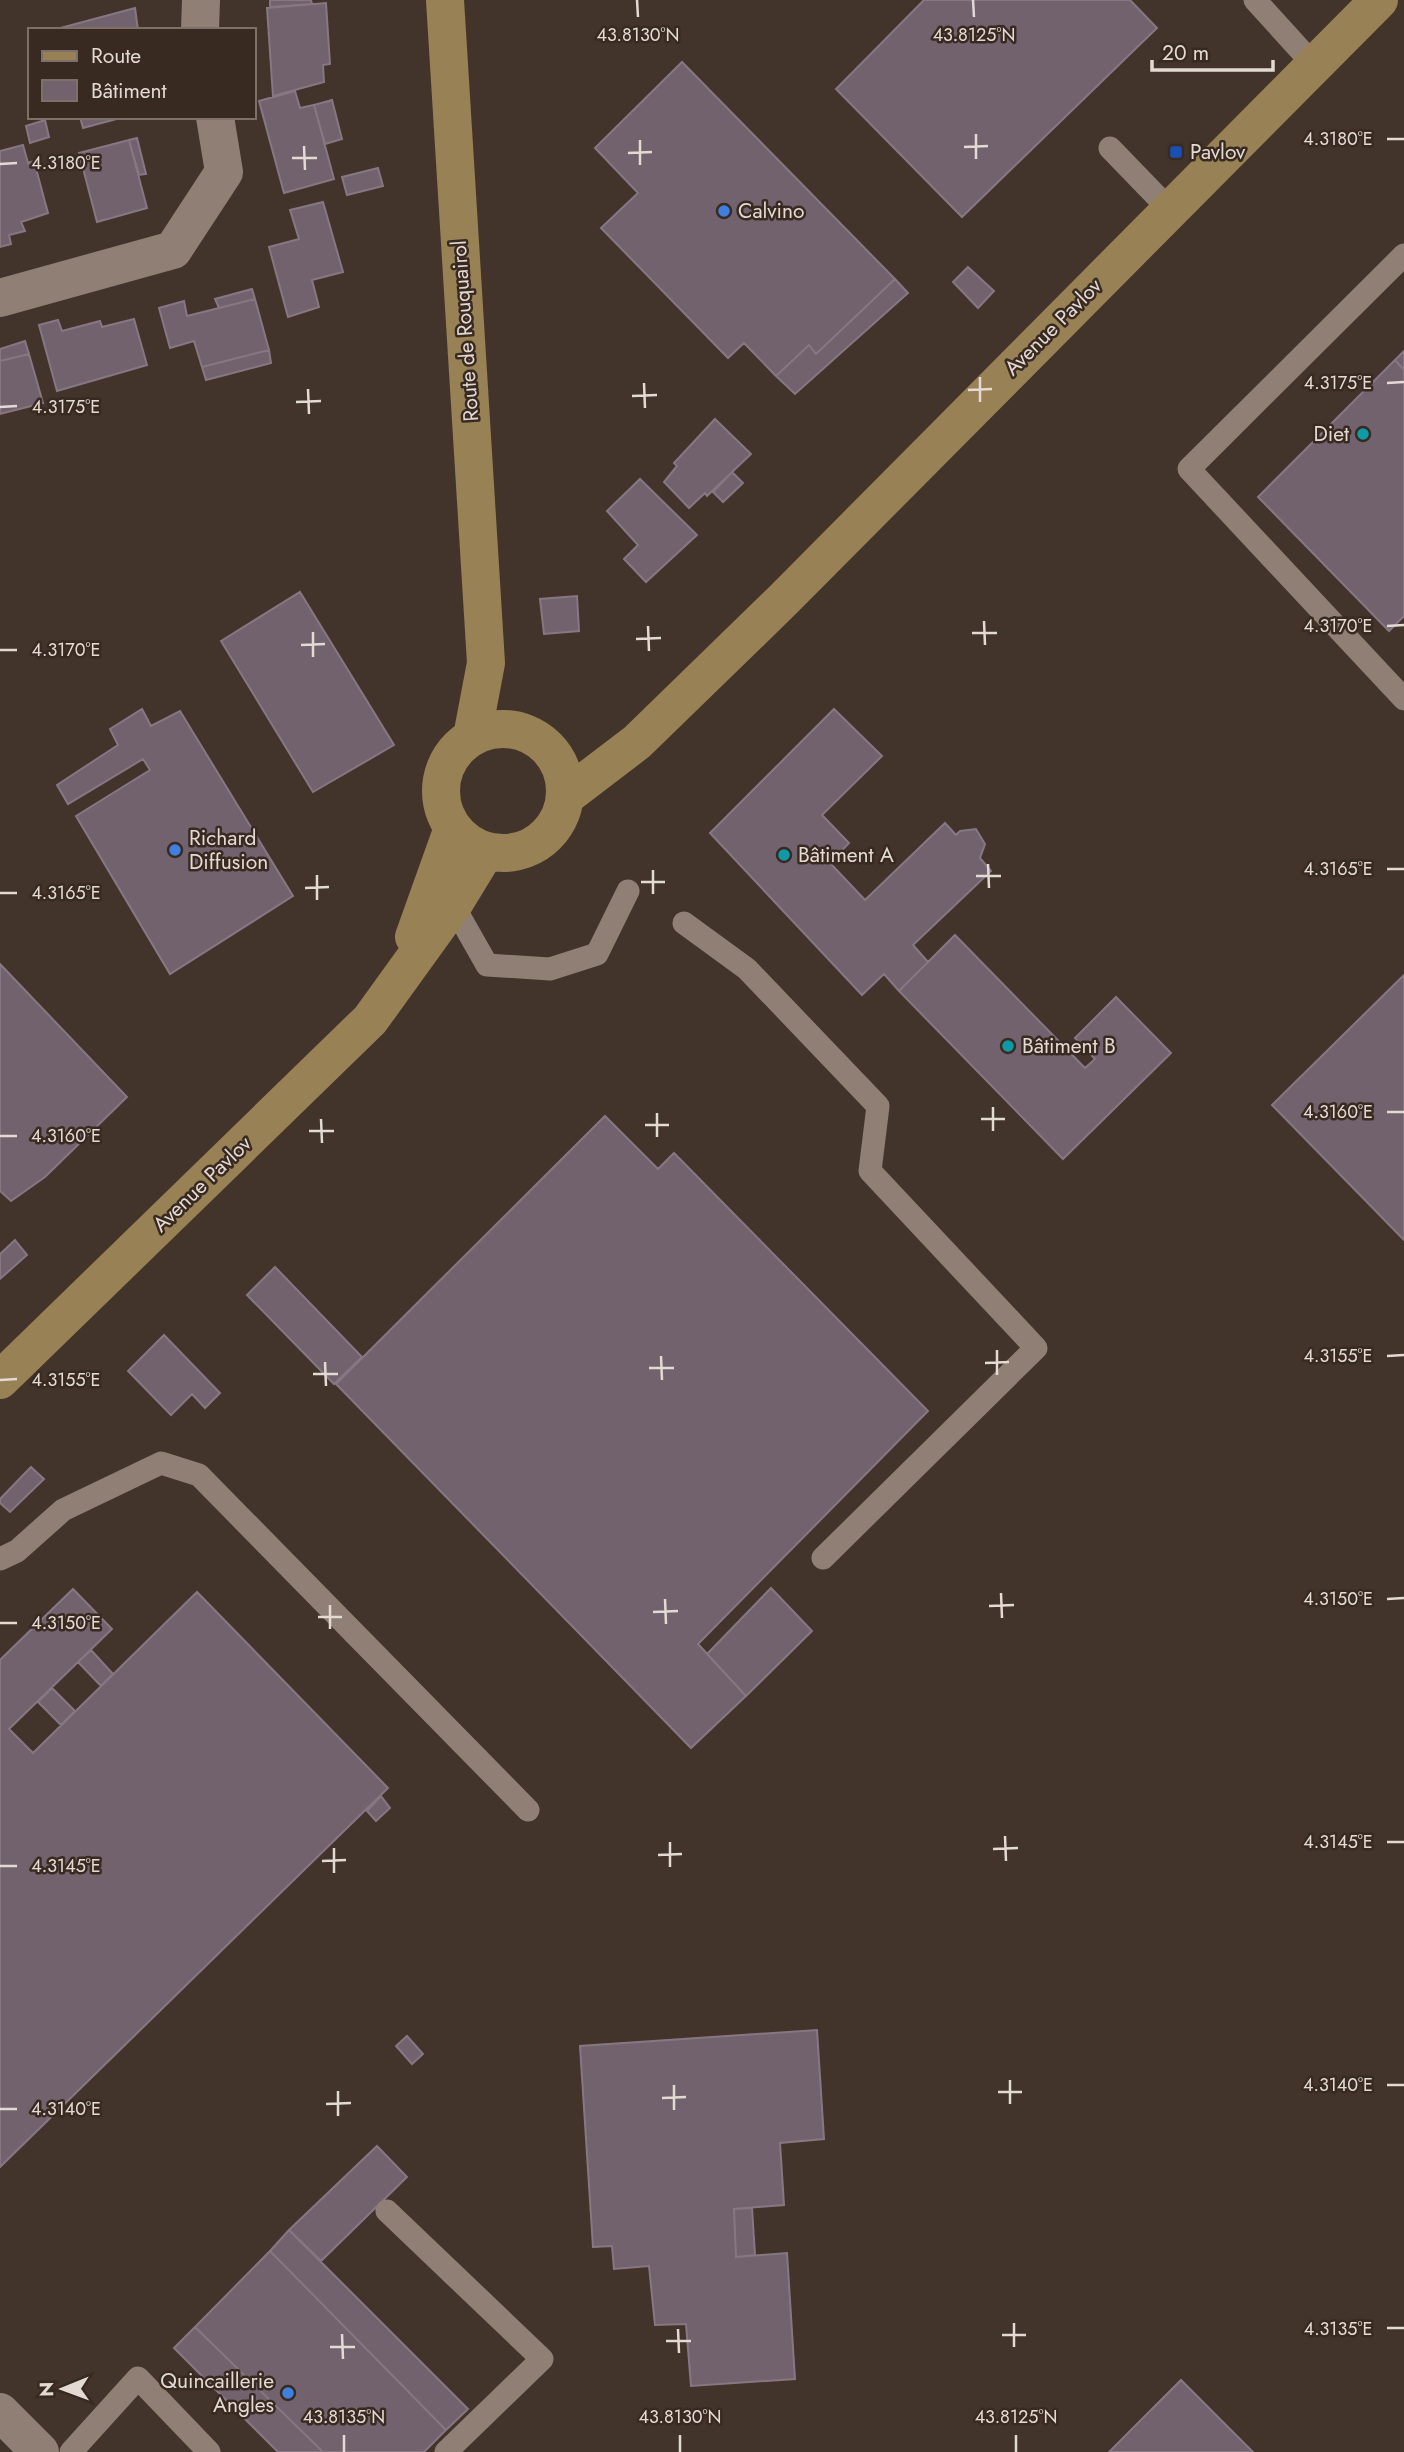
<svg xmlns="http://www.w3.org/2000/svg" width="1404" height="2452" font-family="Jost,sans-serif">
  <rect width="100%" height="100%" fill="#42342a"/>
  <path fill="#71626e" stroke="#877783" stroke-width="2" d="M270,0h41l1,4 -42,3z
    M924,0h206l27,28 -195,189 -126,-128z
    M326,3l4,61 -7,1 1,17 -51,14 -6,-88z
    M135,8l3,22h-85z
    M682,62l213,217 -79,75 -7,-9 -33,31 -32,-33 -16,15 -127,-130 37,-35 -43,-45z
    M295,91l5,17 14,-3 20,74 -50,14 -25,-92z
    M332,100l10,39 -17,5 -11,-39z
    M80,117h44l-41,11z
    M45,120l4,17 -19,6 -4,-17z
    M137,138l9,36 -7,1 -10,-35z
    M129,140l18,68 -50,14 -18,-69z
    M23,145l5,18 6,-2 14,52 -27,9 4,9 -16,4 2,9 -11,3v-96z
    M378,168l5,18 -36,9 -5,-18z
    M323,202l20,70 -31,8 7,27 -31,10 -19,-70 30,-8 -9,-29z
    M968,267l26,24 -16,17 -25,-26z
    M895,279l13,14 -113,101 -19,-18 33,-31 7,9z
    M252,289l3,10 -36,9 -4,-9z
    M255,299l14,51 -67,17 -8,-26 -24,7 -11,-40 25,-7 3,15z
    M134,319l13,46 -90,26 -18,-66 19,-5 4,11 38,-10 2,6z
    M25,341l4,13 -29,7v-12z
    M269,350l2,13 -65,17 -4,-13z
    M1404,351v19l-9,-10z
    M29,354l14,49 -43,11v-53z
    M1395,360l9,10v246l-15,15 -131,-134z
    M715,419l36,35 -44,42 -2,-3 -16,15 -25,-26 13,-16 -3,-3z
    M732,472l11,11 -20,19 -10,-10z
    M640,479l57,56 -51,47 -22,-23 14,-14 -31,-34z
    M300,592l94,153 -81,47 -92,-151z
    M577,596l2,35 -35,3 -4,-35z
    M142,709l9,17 29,-15 113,185 -123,78 -94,-158 74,-46 -7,-11 -75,45 -11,-19 61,-40 -8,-16z
    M834,709l48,47 -60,59 27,28 -19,20 35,37 80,-77 11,12 4,-4 16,-2 9,15 -5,14 11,13 -78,74 15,17 -29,29 -15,-17 -22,21 -152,-162z
    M955,935l130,133 10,-9 -20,-21 41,-41 55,56 -108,106 -164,-168z
    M0,964l127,133 -82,80 -34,24 -11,-10z
    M1404,975v265l-132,-135z
    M605,1116l53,53 16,-16 254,258 -230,233 48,52 -55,52 -355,-364z
    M15,1240l12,15 -27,24v-25z
    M275,1267l87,90 -28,27 -87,-89z
    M164,1335l56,58 -15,15 -13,-14 -21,21 -43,-44z
    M31,1467l13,12 -34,33 -10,-9v-4z
    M771,1588l41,43 -66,65 -39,-42z
    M73,1589l39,40 -103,100 24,24 164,-161 191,196 -388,379v-507z
    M91,1650l22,24 -12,12 -23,-24z
    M52,1688l23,23 -14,14 -23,-23z
    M381,1796l9,12 -14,13 -9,-10z
    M817,2030l7,109 -44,4 4,62 -50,4 2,48 51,-4 8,126 -104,7 -5,-62 -31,1 -6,-59 -35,3 -2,-23 -19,1 -13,-201z
    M407,2036l16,18 -11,10 -16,-18z
    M377,2146l30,31 -86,84 -32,-31z
    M752,2208l3,47 -19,2 -2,-48z
    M289,2230l179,179 -22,21 -176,-179z
    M270,2251l176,179 -22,22h-101l-128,-125z
    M195,2327l128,125h-45l-104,-104z
    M1181,2380l72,72h-144z"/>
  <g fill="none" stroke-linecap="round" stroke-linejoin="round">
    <path stroke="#907f74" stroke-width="23" d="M1255,0l59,65
      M1110,148l59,61
      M1404,255l-215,214 215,230
      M453,905l34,60 63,4 47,-15 31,-63
      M684,923l63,46 131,137 -8,65 166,177 -213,210
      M0,1559l17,-8 46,-41 98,-47 38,12 329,335
      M387,2211l155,148 -96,93
      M71,2452l67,-74 71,74"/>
    <path stroke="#907f74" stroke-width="38" d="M200,30l1,-30
      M0,298l173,-48 51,-78 -9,-55
      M0,2412l40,40"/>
    <path stroke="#988155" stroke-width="38" d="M445,0l41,663 -14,74
      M441 791a62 62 0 1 1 124 0a62 62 0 1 1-124 0Z
      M565,797l72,-55 147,-143 595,-599
      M414,937l39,-109
      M0,1380l370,-360 83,-115 33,-54"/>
  </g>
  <path fill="none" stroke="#e4dad4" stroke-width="2.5" d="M637,0l1,17M973,0l1,17M976,134v25M1387,139h17M640,140v25M304,146l1,24M964,147l24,-1M628,153l24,-1M292,158h25M0,164l17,-1M980,377v25M644,383l1,25M1387,383l17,-1M308,389l1,25M968,390l24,-1M632,396l25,-1M296,402l25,-1M0,407l17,-1M984,621l1,24M648,626l1,25M1387,626l17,-1M313,632v25M972,633h25M636,639l25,-1M301,645l24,-1M0,650h17M988,864l1,24M1387,869h17M653,870v24M317,875v25M976,876h25M641,882h24M305,888l24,-1M0,893h17M993,1107v24M1387,1112h17M657,1113v24M321,1119l1,24M981,1119h24M645,1125h24M309,1131h25M0,1136h17M997,1350v25M661,1356l1,24M1387,1356l17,-1M325,1362l1,24M985,1363l24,-1M649,1368h25M313,1374h25M0,1380l17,-1M1001,1593l1,25M665,1599l1,25M1387,1599l17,-1M330,1605v24M989,1606l25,-1M653,1612l25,-1M318,1617h24M0,1623h17M1005,1836l1,25M670,1842v25M1387,1842h17M334,1848v25M993,1849l25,-1M658,1855l24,-1M322,1861l24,-1M0,1866h17M1010,2080v24M674,2085v25M1387,2085h17M338,2091v25M998,2092h24M662,2098l24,-1M326,2104l25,-1M0,2109h17M1014,2323v24M1387,2328h17M678,2329l1,24M342,2334l1,25M1002,2335h24M666,2341h25M330,2347h25M344,2435v17M680,2435v17M1016,2435v17"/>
  <rect fill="#1a4fb4" stroke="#382a21" stroke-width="2.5" x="1169" y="145" width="14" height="14" rx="3.5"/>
  <g fill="#3f7fe0" stroke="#382a21" stroke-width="2.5">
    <circle cx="724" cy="211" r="7"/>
    <circle cx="175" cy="850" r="7"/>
    <circle cx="288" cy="2393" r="7"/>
  </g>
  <g fill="#0f9aa8" stroke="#382a21" stroke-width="2.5">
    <circle cx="1363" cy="434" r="7"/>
    <circle cx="784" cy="855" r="7"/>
    <circle cx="1008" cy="1046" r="7"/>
  </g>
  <g text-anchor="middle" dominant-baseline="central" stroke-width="5" stroke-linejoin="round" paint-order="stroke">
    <g font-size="21" fill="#e4dad4" stroke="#382a21" text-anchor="start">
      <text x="1190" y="152">Pavlov</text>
      <text x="738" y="211">Calvino</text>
      <text x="1349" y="434" text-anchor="end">Diet</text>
      <text x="189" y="838">Richard<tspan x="189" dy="24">Diffusion</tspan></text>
      <text x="798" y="855">Bâtiment A</text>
      <text x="1022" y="1046">Bâtiment B</text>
      <text x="274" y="2381" text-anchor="end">Quincaillerie<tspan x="274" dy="24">Angles</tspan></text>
    </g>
    <g font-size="21" fill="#e4dad4" stroke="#382a21">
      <text transform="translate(1053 327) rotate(-45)">Avenue Pavlov</text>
      <text transform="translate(465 331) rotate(-94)">Route de Rouquairol</text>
      <text transform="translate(202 1184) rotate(-44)">Avenue Pavlov</text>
    </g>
  </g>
  <g font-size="18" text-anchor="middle" fill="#e4dad4" stroke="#382a21" stroke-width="5" stroke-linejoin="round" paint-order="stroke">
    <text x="638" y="41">43.8130°N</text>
    <text x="974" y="41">43.8125°N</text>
    <text x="1338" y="145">4.3180°E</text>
    <text x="66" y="169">4.3180°E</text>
    <text x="1338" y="389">4.3175°E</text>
    <text x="66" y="413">4.3175°E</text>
    <text x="1338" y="632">4.3170°E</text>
    <text x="66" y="656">4.3170°E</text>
    <text x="1338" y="875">4.3165°E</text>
    <text x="66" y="899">4.3165°E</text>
    <text x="1338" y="1118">4.3160°E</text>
    <text x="66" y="1142">4.3160°E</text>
    <text x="1338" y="1362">4.3155°E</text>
    <text x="66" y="1386">4.3155°E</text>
    <text x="1338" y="1605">4.3150°E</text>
    <text x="66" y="1629">4.3150°E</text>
    <text x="1338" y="1848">4.3145°E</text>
    <text x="66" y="1872">4.3145°E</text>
    <text x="1338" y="2091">4.3140°E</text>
    <text x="66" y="2115">4.3140°E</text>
    <text x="1338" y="2335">4.3135°E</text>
    <text x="344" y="2423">43.8135°N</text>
    <text x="680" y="2423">43.8130°N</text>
    <text x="1016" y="2423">43.8125°N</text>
  </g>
  <rect x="28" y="28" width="228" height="91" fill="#382a21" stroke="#7d7069" stroke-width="2"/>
  <rect x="42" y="51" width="35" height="10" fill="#988155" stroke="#7d7069" stroke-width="2"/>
  <text x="91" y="63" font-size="21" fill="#e4dad4">Route</text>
  <rect x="42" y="80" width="35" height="21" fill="#71626e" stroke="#7d7069" stroke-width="2"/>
  <text x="91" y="98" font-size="21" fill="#e4dad4">Bâtiment</text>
  <g transform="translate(63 2389) rotate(269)" stroke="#382a21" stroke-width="5" paint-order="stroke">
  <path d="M0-5L12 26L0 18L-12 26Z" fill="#e4dad4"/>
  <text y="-10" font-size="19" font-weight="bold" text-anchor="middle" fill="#e4dad4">N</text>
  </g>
  <path d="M1152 60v10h121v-10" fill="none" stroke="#e4dad4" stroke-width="3.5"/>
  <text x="1162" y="60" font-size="21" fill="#e4dad4" stroke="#382a21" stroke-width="5" paint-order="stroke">20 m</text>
</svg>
